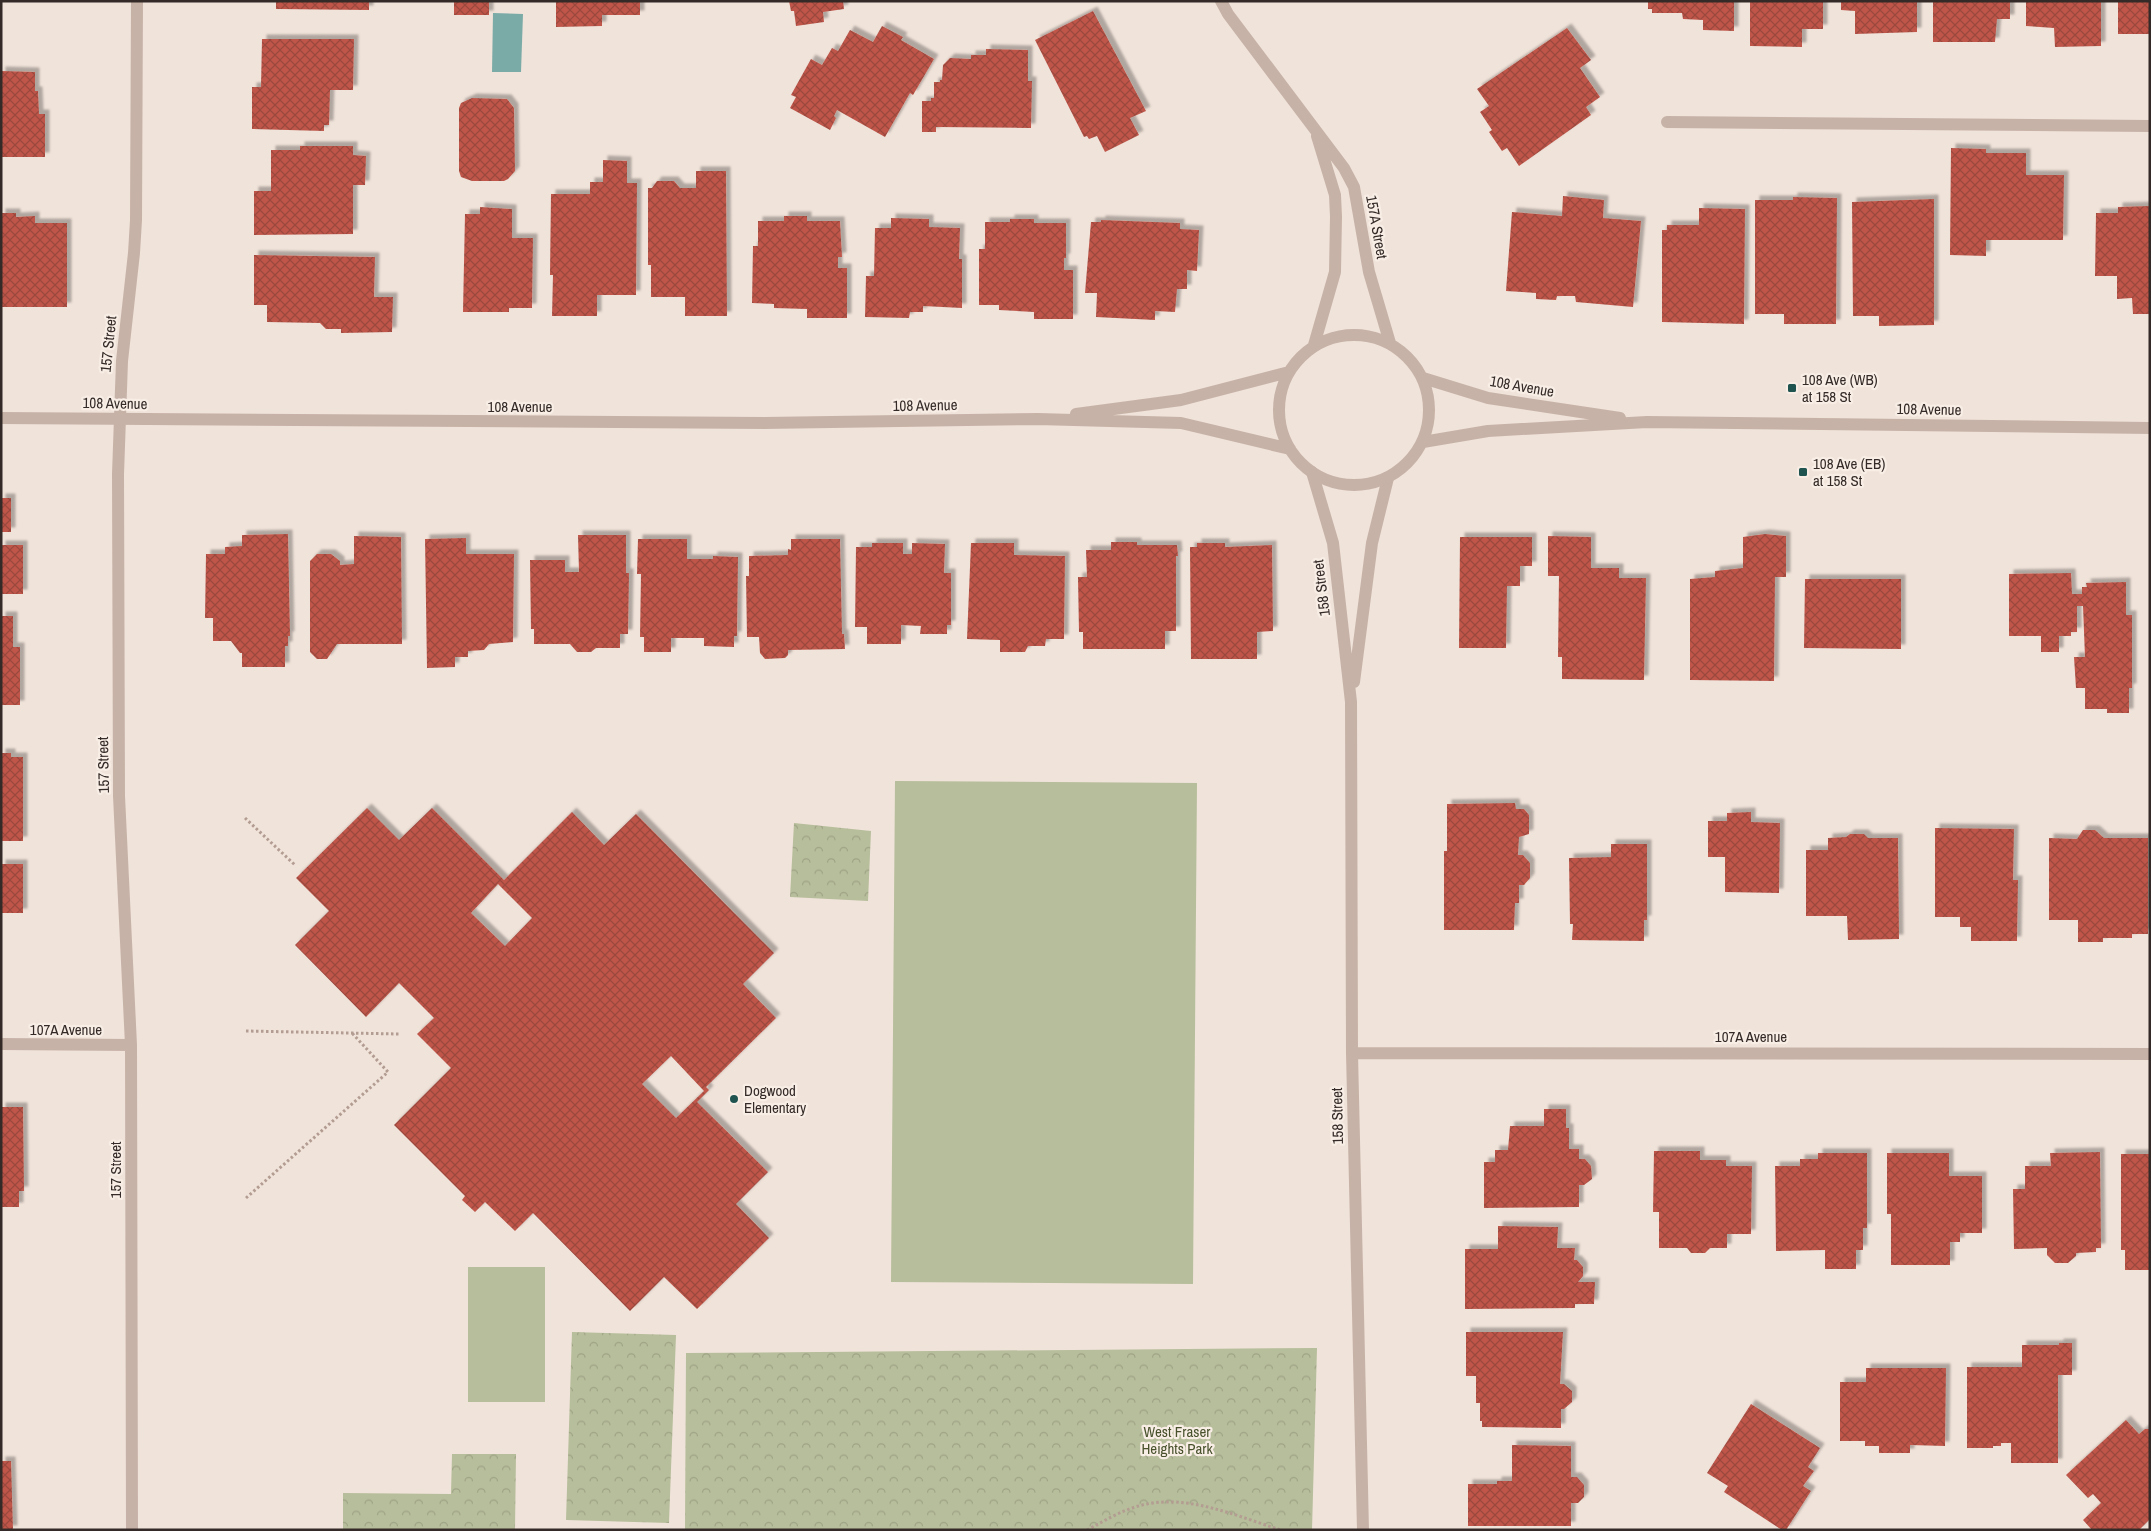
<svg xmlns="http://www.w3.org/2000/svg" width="2151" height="1531" font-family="'Archivo Narrow',sans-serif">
  <defs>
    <pattern id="park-crowns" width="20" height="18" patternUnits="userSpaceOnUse" patternTransform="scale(1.25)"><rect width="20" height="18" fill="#b7be9b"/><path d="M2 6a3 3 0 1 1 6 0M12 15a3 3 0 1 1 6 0" fill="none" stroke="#9ea386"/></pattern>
    <pattern id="building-cross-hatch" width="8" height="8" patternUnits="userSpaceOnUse" patternTransform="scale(1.25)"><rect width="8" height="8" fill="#bf574a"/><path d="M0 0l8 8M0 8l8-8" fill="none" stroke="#9c483e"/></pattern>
    <filter id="shadow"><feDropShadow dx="4.5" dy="-4.5" stdDeviation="1" flood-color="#0004"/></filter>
  </defs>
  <rect width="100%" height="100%" fill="#f0e3da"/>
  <path fill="url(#park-crowns)" d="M794,823l77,8 -3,70 -78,-4z
    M572,1332l104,3 -7,188 -103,-3z
    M1317,1348l-5,182h-627l1,-177z
    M452,1454h64l-1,76h-172v-37l108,1z"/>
  <path fill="#b7be9b" d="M895,781l302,2 -4,501 -302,-2z
    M468,1267h77v135h-77z"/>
  <path fill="#7baba7" d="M493,13l30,1 -2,58h-29z"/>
  <path fill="url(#building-cross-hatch)" fill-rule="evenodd" filter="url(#shadow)" d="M276,1h93v9l-93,-1z
    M454,1h35v14h-35z
    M556,1h84v14h-38v11l-46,1z
    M789,1h54l1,8 -21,3 1,10 -28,4 -2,-15h-3z
    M1648,1h86v30l-31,-1v-10l-20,-1 -1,-6h-30v-4h-4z
    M1750,1h73v28h-21v18l-52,-1z
    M1841,1h76v31l-62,2v-23l-14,-1z
    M1933,1h77v18h-13l-2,23h-62z
    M2026,1h75v45l-46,1 -1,-19 -28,-2z
    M2118,1h32v33h-32z
    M1093,11l53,100 -16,7 9,17 -34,17 -8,-16 -8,3 -2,-3 -3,1 -49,-97z
    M882,26l21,11 -2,3 33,19 -21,36 -3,-2 -25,44 -48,-27 -3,6 2,2 -6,12 -40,-22 6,-11 -5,-2 20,-36 11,6 10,-17 6,3 12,-21 23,12z
    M1567,28l24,32 -11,8 20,29 -14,10 5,8 -72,51 -12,-18 -5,3 -13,-19 3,-2 -12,-18 9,-6 -12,-17z
    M262,39h92l-1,51h-23l-1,35h-5v6l-72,-2v-42h9z
    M986,49l42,1v31h4l-1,47 -95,-1v5h-14v-31h9v-3h3v-16h6v-2h2l1,-15 7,-7 21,1v-4h15z
    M1,71l34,1v19h3l1,23h6v43h-44z
    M472,98l35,1 7,9 1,63 -7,8 -4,2h-32l-11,-4 -2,-6v-63l2,-5z
    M300,146h53v9l13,1 -1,29h-12v49l-99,1v-44h17v-41h29z
    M1951,148l35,1v4h40v22h38l-1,65h-77v16l-36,-1z
    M603,160l24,1v22h10l-1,112h-39v21h-45l1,-41h-3l1,-81h39v-12h13z
    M696,171h30l1,145h-42v-19h-34v-32h-3v-77h4l5,-7h17l6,7h16z
    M1563,196l41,4 -1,18 38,3 -8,86 -57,-5 -1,-6h-18l-1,4 -20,-1v-6l-30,-2 6,-79 50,4z
    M1793,197l44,1 -1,126h-52v-10h-29v-114h38z
    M1934,199v126l-55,1v-10h-26l-1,-114z
    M2150,206v108h-17l-1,-16 -15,1v-23h-22l1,-63h22v-6z
    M480,207l32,2v29h21l-1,70h-23v4h-46l2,-98h15z
    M1699,208l46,1 -1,115 -82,-2v-92h5v-5h32z
    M1,213h15v4l19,-1v7h32v84h-66z
    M784,216h23v5h33l2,36h-4v11h9v50h-40v-9l-33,-1v-4l-22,-1 1,-57h5v-25h26z
    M891,218l38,1v8l31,1 -1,31h3v49l-39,-2v6h-13l-1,6 -44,-1 1,-41h8l1,-48h16z
    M1010,219h24v4h32v35h-2v12h9v49h-39v-7l-35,-2v-5h-20v-56h6v-27h25z
    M1101,220l79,3v6l19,1 -2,41 -10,-1v19h-10l-2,23 -20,-1v9l-59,-3 1,-24h-12l6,-71h10z
    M254,255l121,2 -1,40h19l-1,35 -51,1v-4h-15l-6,-6 -53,-1v-17h-13z
    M1,498h10v34h-10z
    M288,534l2,102h-2v10h-3v21h-43v-14h-2l-9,-12h-18v-23h-8l1,-64h19v-7l17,-1v-11z
    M1765,534l21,2v41h-11l-1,104 -84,-1v-101l25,-2v-6l28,-3v-31z
    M578,535h48v38h3l-1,61h-8v14h-24l-5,4h-14l-7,-8h-36v-15h-3l-1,-69h35v12h14z
    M354,536l47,1 1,107h-65l-10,15h-10l-7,-7v-91l7,-7h14l9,7v4l14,-1z
    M1548,536l43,1v31h28v10h27l-2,102 -82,-1v-22h-4l1,-81h-11z
    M1460,537h72v29h-12v20h-13l-1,62h-47z
    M466,538v16h48l-1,88 -24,2 -5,6 -16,1v6h-13v10l-28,1 -2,-129z
    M638,539h49v20h26v-3l25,1 -1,79h-3v11l-30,-1v-8h-33v14h-27v-15h-4l1,-63h-4z
    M791,539h49l2,95h2l1,15 -57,1v5l-3,3 -20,1 -5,-6 -1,-16h-12l-1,-61h3v-20l39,-1v-6l3,1z
    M1111,542h26v3h40l1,11h-2v75h-11v18h-82v-17h-4l-1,-55h9l-1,-27h25z
    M872,543h31v11h9v-11l33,1 -1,29h7v52h-4v9h-27l1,-8 -20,-1v19h-34v-17h-12l1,-80h16z
    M971,543h43v12l51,1 -1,83h-18l-1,7h-17l-3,6h-25v-12l-33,-1z
    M1197,543h28v4l47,-2 1,86 -16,1v27h-66l-1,-112h7z
    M1,545h22v49h-22z
    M2071,573l1,21h10v-7h5l-1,-4 40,-1v33h6v73h-3v25h-22v-4h-22v-21h-9l-2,-31h11l-2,-51h-6v26h-6v4h-12v16h-18v-16h-32v-62z
    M1805,579h96v70l-97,-1z
    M1,616h12v31h7v58h-19z
    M1,753h10v4h12v84h-22z
    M1515,803l1,6h8l5,6v19l-10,3 -1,18h5l7,8v15l-6,7h-5v18h-4l-1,27h-70v-79h3v-47z
    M367,808l32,32 33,-32 72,72 68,-68 32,33 32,-31 138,139 -31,31 33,34 -70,69 3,3 -12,12 71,70 -32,32 33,34 -72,71 -33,-32 -34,34 -97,-98 -18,18 -30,-29 -10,10 -13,-12 3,-4 -71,-71 57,-57 -34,-34 17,-16 -35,-35 -33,34 -71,-72 34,-34 -33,-33zM498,884l34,34 -27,28 -34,-33zM671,1056l33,35 -28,27 -34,-34z
    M1751,812v10l29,1 -1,70 -54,-1v-35h-17v-36h19v-8z
    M1935,828l79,1 -1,51h5l-1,61h-46v-14h-11v-10h-25z
    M2083,830h12l9,8h44v96h-16v4h-29v4h-25v-22h-29v-82l28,1z
    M1850,834h14l4,4h30l1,101 -51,1 -1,-24h-41v-66h22v-12l18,-1z
    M1611,844h36v76h-3v21l-72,-1 1,-16h-3l-1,-66 42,-1z
    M1,864h22v49h-22z
    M1,1107h22l1,84h-5v16h-18z
    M1544,1109h22v19h3v21h10v10h6l6,7 1,13 -8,6h-5v22l-95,1v-46h11v-12h13l2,-24h34z
    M1654,1151h46v9h26v6h26l-1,68h-24v14h-17l-5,5h-14l-4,-5h-28v-36h-6z
    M2100,1152l1,96h-5v4l-20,1v3l-8,7h-13l-8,-8v-7l-33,1 -1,-60h12v-23h26l-1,-13z
    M1818,1153h49v75h-4v22h-7v19h-31v-19l-49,1 -1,-85h25v-7h18z
    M1887,1153h62v23h33v57h-22v9h-10v23h-59v-51h-4z
    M2121,1154h29v116h-25v-20h-4z
    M1498,1226l60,1 -1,21h18l-1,12h3l6,7v9l-5,6h17l-1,22h-19v4l-110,1v-60h33z
    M1466,1332h97l-3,52h4l8,7v11l-8,7h-3v19l-79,-1v-6h-2v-18h-4v-27h-10z
    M2059,1343h13v32h-14v88h-47v-20h-10v3h-8v2h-26v-81h55v-22h37z
    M1866,1368h80l-1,78 -35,-1v8h-31v-7h-14v-5h-25v-59h26z
    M1751,1404l69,44 -12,19 6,4 -11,15 8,5 -25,39h-4l-58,-38 4,-6 -21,-13z
    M2126,1420l13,14 6,-5h5v90l-11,11h-47l-9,-10 18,-17 -8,-9 -5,4 -22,-23z
    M1512,1445l59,1v31h6l7,8v12l-6,6h-7v23h-103v-42h29v-3h15z
    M1,1461h10l2,69h-12z"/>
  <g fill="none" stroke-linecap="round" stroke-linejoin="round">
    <path stroke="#b39c91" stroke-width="3" stroke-dasharray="2.5 2.5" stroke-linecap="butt" d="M245,818l50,47
      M246,1031l153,3
      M246,1198l142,-126 -36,-39
      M1087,1530c19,-10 38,-22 60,-26 44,-9 92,13 134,26"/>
    <path stroke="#c7b2a7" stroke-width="12" d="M1667,122l483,4"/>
    <path stroke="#c7b2a7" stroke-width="12" d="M1312,472l21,71 18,159 1,351 11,477
      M1354,682l18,-139 16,-65
      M1,1044l130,1
      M1352,1053l798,1
      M132,1530l-1,-485 -12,-249 -1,-322 4,-113 12,-108 2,-33 1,-219"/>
    <path stroke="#c7b2a7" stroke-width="12" d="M1221,1l7,13 116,154 10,19 15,85 21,71
      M1279 410a75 75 0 1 1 150 0a75 75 0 1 1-150 0Z
      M1314,345l21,-73 1,-55 -1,-22 -18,-59
      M1423,378l65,20 132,20
      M1076,414l105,-14 108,-28
      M1,418l763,5 274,-4 143,4 109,26
      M1423,442l65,-11 159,-9 503,6"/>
  </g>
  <g fill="#1f5350" stroke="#f8eee6" stroke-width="2">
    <rect x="1787" y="383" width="10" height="10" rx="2.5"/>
    <rect x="1798" y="467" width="10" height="10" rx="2.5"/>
    <circle cx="734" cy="1099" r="5"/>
  </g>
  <g text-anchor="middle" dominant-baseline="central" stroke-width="4.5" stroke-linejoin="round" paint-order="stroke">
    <g font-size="15" fill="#342a27" stroke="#f8eee6">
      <text transform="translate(1377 227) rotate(80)">157A Street</text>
      <text transform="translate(108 344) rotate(-84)">157 Street</text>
      <text transform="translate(1522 386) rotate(10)">108 Avenue</text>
      <text transform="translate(115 403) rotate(1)">108 Avenue</text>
      <text transform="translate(925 405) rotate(-1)">108 Avenue</text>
      <text x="520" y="406">108 Avenue</text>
      <text transform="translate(1929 409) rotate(1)">108 Avenue</text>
      <text transform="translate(1321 588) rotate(-97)">158 Street</text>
      <text transform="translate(103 765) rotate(-91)">157 Street</text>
      <text x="66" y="1029">107A Avenue</text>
      <text x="1751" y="1036">107A Avenue</text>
      <text transform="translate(1337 1116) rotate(-91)">158 Street</text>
      <text transform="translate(115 1170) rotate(-90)">157 Street</text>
    </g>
    <g font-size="15" fill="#342a27" stroke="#f8eee6" text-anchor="start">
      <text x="1802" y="379">108 Ave (WB)<tspan x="1802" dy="17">at 158 St</tspan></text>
      <text x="1813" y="463">108 Ave (EB)<tspan x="1813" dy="17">at 158 St</tspan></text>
      <text x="744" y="1090">Dogwood<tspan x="744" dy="17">Elementary</tspan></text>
    </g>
    <g font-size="15" fill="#48512c" stroke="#f8eee6">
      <text x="1177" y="1431">West Fraser<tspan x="1177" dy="17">Heights Park</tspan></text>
    </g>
  </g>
  <rect width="2151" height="1531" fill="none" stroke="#342a27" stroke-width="5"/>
</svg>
